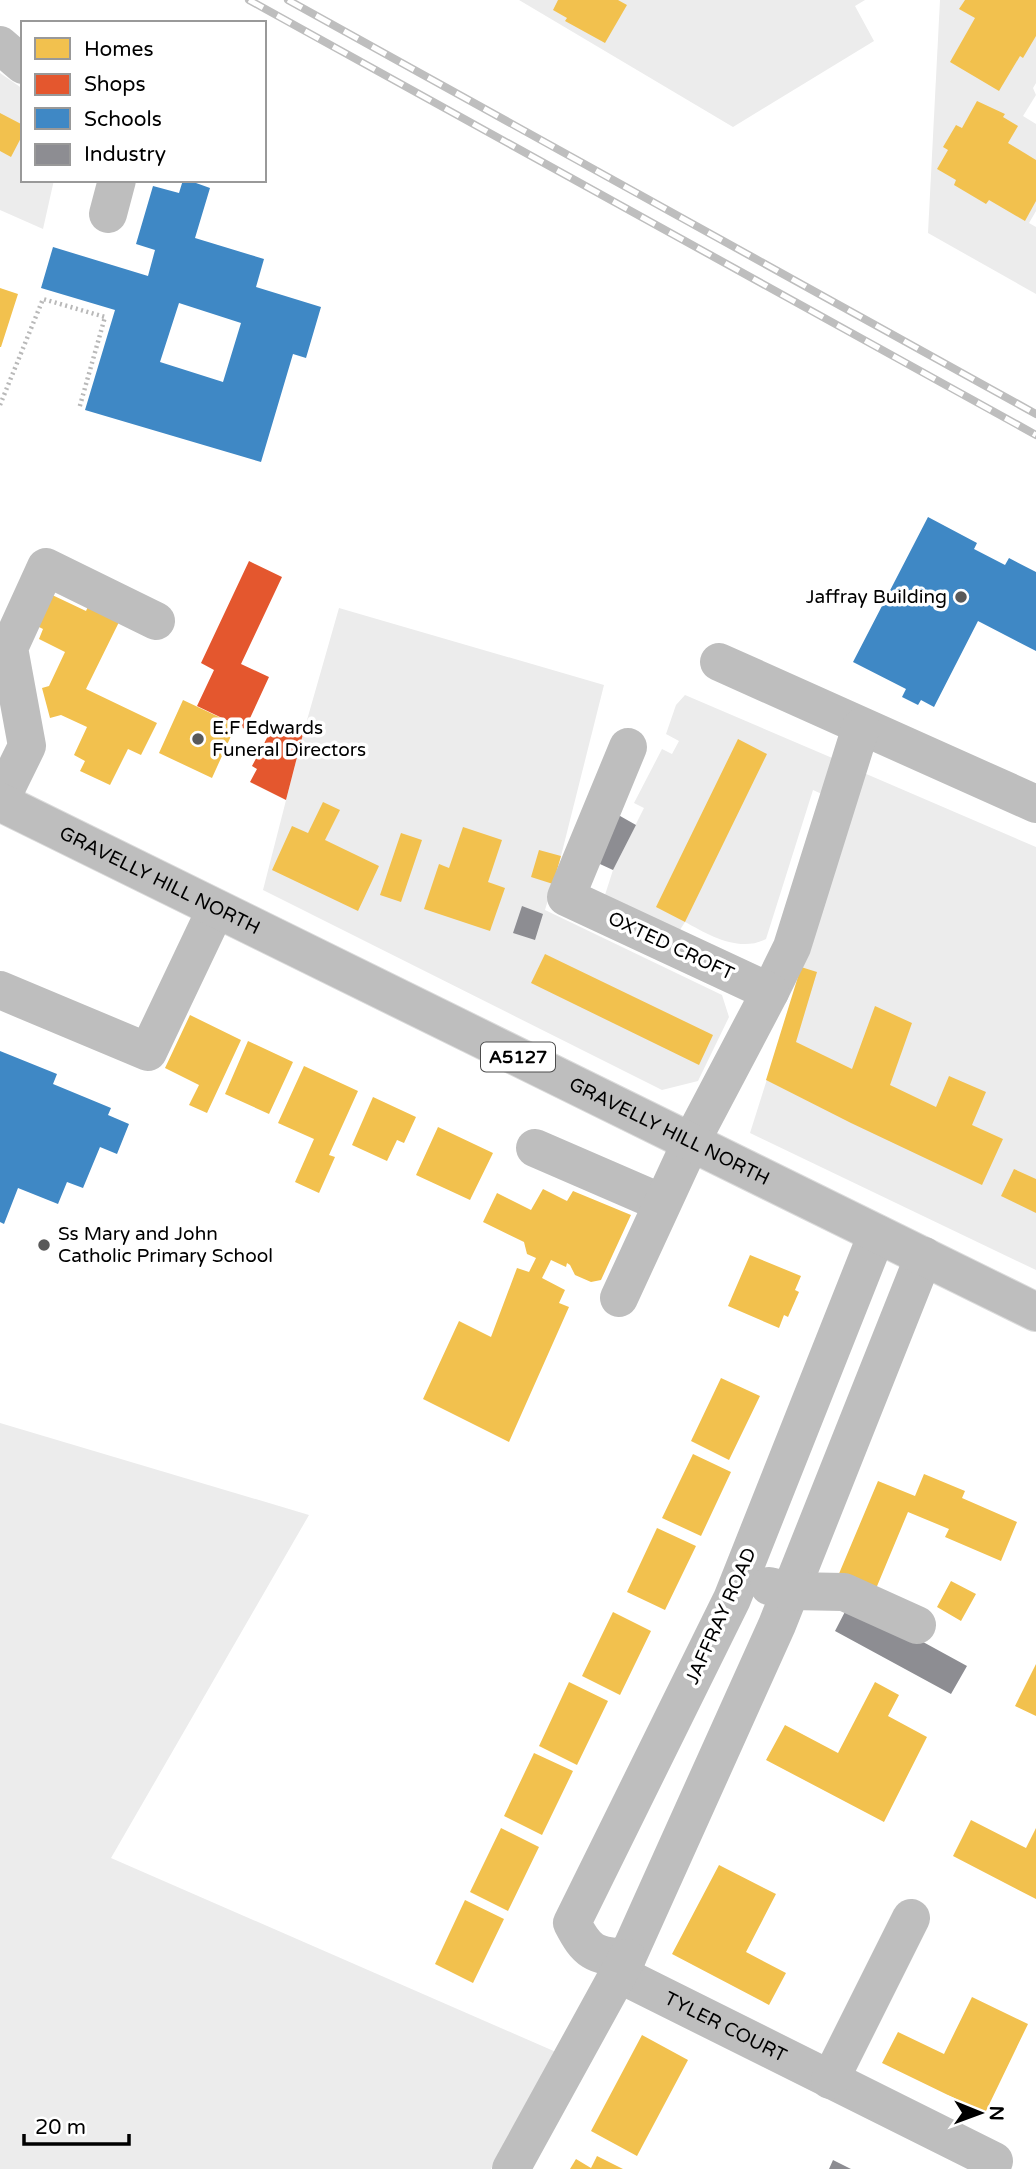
<svg xmlns="http://www.w3.org/2000/svg" width="1036" height="2169" font-family="'Varela Round',sans-serif">
  <rect width="100%" height="100%" fill="#fff"/>
  <path fill="#ececec" d="M519,0h346l-10,6 19,35 -141,86z
    M940,0h96v83l-3,5 3,7 -13,21 13,8v87l-7,12 7,4v67l-108,-61z
    M0,73l23,16v91h31l-11,49 -43,-19z
    M339,608l265,77 -43,171 -16,54 177,85 7,22 -31,64 -36,9 -399,-200 40,-156z
    M685,695l152,65 -11,36 -13,-6 -47,149c-27,14 -57,-4 -81,-17l-7,11 -74,-35 9,-28 31,-62 -10,-5 28,-54 10,5 7,-13 -13,-7 10,-29z
    M864,773l172,74v423l-286,-137z
    M0,1423l309,92 -198,343 445,194 -65,117h-491z"/>
  <path fill="#f2c14e" d="M558,0h60l9,5 -22,38 -40,-22 2,-3 -14,-8z
    M965,0h71v36l-13,22 -3,-2 -21,35 -49,-29 25,-44 -16,-9z
    M977,101l28,13 -2,3 15,9 -10,17 28,17v41l-11,20 -36,-21 -3,4 -32,-19 2,-5 -19,-11 11,-19 -5,-3 13,-22 6,3z
    M0,113l23,12v9l-12,23 -11,-6z
    M0,288l18,6 -17,53h-1z
    M48,593l38,18 4,-9 31,16 -35,71 71,34 -16,32 -13,-6 -18,36 -30,-14 5,-10 -11,-6 13,-28 -26,-12 -11,3 -8,-30 7,-2 16,-34 -26,-13 4,-10 -10,-5z
    M183,700l53,25 -24,53 -53,-25z
    M738,739l29,15 -82,168 -29,-15z
    M323,802l17,8 -15,30 54,26 -21,45 -86,-41 20,-44 16,7z
    M463,827l39,13 -14,42 17,6 -15,43 -66,-22 15,-45 10,4z
    M401,833l21,7 -21,62 -21,-7z
    M539,850l22,6 -8,28 -22,-7z
    M545,954l168,81 -14,30 -168,-82z
    M801,967l16,5 -21,70 56,27 23,-63 37,17 -22,62 46,22 13,-31 37,16 -14,33 31,14 -21,46 -131,-62 -85,-43z
    M190,1015l51,25 -34,73 -18,-8 10,-20 -34,-17z
    M248,1041l45,21 -24,52 -44,-20z
    M304,1066l54,25 -29,64 6,2 -16,36 -24,-11 19,-43 -36,-16z
    M373,1097l43,20 -12,26 -7,-3 -10,21 -35,-16z
    M438,1127l55,26 -23,47 -54,-25z
    M1014,1169l22,10v34l-35,-17z
    M543,1189l24,12 6,-10 58,24 -30,65 -10,2 -16,-7 -5,-10 -3,-2 -1,4 -15,-7 -9,18 23,12 -6,13 10,4 -60,135 -86,-43 36,-78 32,16 26,-69 12,4 7,-14 -9,-4 -3,-12 -41,-20 14,-29 34,17z
    M750,1255l51,21 -6,14 4,2 -11,25 -4,-2 -5,13 -51,-22z
    M721,1378l39,18 -31,64 -38,-19z
    M693,1454l38,18 -30,64 -39,-18z
    M924,1474l41,17 -3,7 55,24 -16,39 -56,-24 4,-8 -41,-17 -33,79 -37,-15 40,-95 37,15z
    M657,1528l39,18 -31,64 -38,-18z
    M951,1581l25,13 -15,27 -24,-14z
    M613,1612l38,19 -31,64 -38,-19z
    M1036,1664v52l-21,-10z
    M569,1682l39,19 -31,64 -38,-19z
    M875,1682l24,13 -11,21 39,21 -43,85 -118,-62 19,-35 53,28z
    M534,1753l39,18 -31,64 -38,-19z
    M971,1820l55,28 10,-20v71l-83,-43z
    M501,1828l38,19 -31,64 -38,-19z
    M719,1865l57,29 -30,58 40,21 -17,32 -97,-51z
    M465,1900l39,19 -31,64 -38,-19z
    M972,1997l56,27 -43,89 -103,-50 16,-31 46,22z
    M642,2035l46,25 -51,96 -46,-25z
    M597,2156l26,13h-53l6,-10 15,9z"/>
  <path fill="#e4572e" d="M249,561l33,16 -41,87 28,13 -24,52 -48,-23 17,-36 -13,-7z
    M276,721l27,13 -17,66 -36,-18 7,-13 -5,-3z"/>
  <path fill="#3f88c5" fill-rule="evenodd" d="M183,180h14l-1,3 14,5 -15,50 69,21 -8,28 65,20 -15,51 -13,-4 -32,108 -176,-52 30,-100 -74,-22 12,-41 95,29 7,-26 -19,-6 17,-58 26,7zM179,303l62,20 -18,59 -63,-20z
    M928,517l49,26 -3,6 31,16 4,-7 27,14v79l-58,-30 -44,86 -13,-7 -3,5 -16,-8 4,-8 -53,-27z
    M0,1051l57,23 -4,10 58,24 -3,7 21,9 -12,30 -17,-7 -17,41 -16,-6 -9,22 -40,-16 -14,36 -4,-2z"/>
  <path fill="#8d8d92" d="M613,812l23,13 -23,45 -24,-11z
    M522,906l21,8 -8,26 -22,-7z
    M850,1602l117,64 -16,28 -116,-63z
    M833,2160l18,9h-22z"/>
  <g fill="none" stroke-linecap="round" stroke-linejoin="round">
    <defs>
      <g id="major">
        <path id="s2" d="M0,802l1036,510"/>
      </g>
    </defs>
    <use href="#major" stroke="#dbdbdb" stroke-width="40"/>
    <path stroke="#b9b9b9" stroke-width="4.5" stroke-dasharray="2 3.5" stroke-linecap="butt" d="M0,405l43,-106 62,18 -26,92"/>
    <g stroke="#bebebe" stroke-width="38">
      <path d="M0,45l23,20"/>
      <path d="M108,214l9,-34"/>
      <path d="M719,662l317,142"/>
      <path d="M0,801l27,-55 -18,-98 37,-81 110,54"/>
      <path d="M0,990l148,62 68,-143"/>
      <path d="M770,992l22,-45 69,-220"/>
      <path d="M535,1148l127,55"/>
      <path d="M877,1234l-145,365 -160,324c15,29 22,33 55,35l150,-333 147,-369"/>
      <path d="M619,1298l72,-156 79,-150 -204,-95 62,-150"/>
      <path d="M769,1586l22,5 53,1 73,33"/>
      <path id="s1" d="M619,1974l375,187"/>
      <path d="M830,2080l81,-162"/>
      <path d="M511,2169l116,-211"/>
    </g>
    <use href="#major" stroke="#bebebe" stroke-width="38"/>
    <defs>
      <path id="rail" d="M249,0l787,435
        M288,0l748,414"/>
    </defs>
    <use href="#rail" stroke="#bebebe" stroke-width="8"/>
    <use href="#rail" stroke="#fff" stroke-width="5" stroke-dasharray="16" stroke-linecap="butt"/>
  </g>
  <g fill="#595959" stroke="#fff" stroke-width="2.5">
    <circle cx="961" cy="597" r="7"/>
    <circle cx="198" cy="739" r="7"/>
    <circle cx="44" cy="1245" r="7"/>
  </g>
  <g text-anchor="middle" dominant-baseline="central" stroke-width="7" stroke-linejoin="round" paint-order="stroke">
    <rect fill="#fff" stroke="#4c4c4c" stroke-width="2" x="481" y="1042.5" width="74" height="29" rx="5"/>
    <g font-size="18" font-weight="bold" fill="#000">
      <text x="518" y="1057">A5127</text>
    </g>
    <g font-size="19" fill="#000" stroke="#fff" text-anchor="start">
      <text x="947" y="597" text-anchor="end">Jaffray Building</text>
      <text x="212" y="728">E.F Edwards<tspan x="212" dy="22">Funeral Directors</tspan></text>
      <text x="58" y="1234">Ss Mary and John<tspan x="58" dy="22">Catholic Primary School</tspan></text>
    </g>
    <g font-size="19" fill="#000" stroke="#fff">
      <text stroke="none"><textPath href="#s2" startOffset="178">GRAVELLY HILL NORTH</textPath></text>
      <text transform="translate(671 946) rotate(25)">OXTED CROFT</text>
      <text stroke="none"><textPath href="#s2" startOffset="746">GRAVELLY HILL NORTH</textPath></text>
      <text transform="translate(721 1616) rotate(-66)">JAFFRAY ROAD</text>
      <text stroke="none"><textPath href="#s1" startOffset="119">TYLER COURT</textPath></text>
    </g>
  </g>
  <rect x="21" y="21" width="245" height="161" fill="#ffffff" stroke="#999999" stroke-width="2"/>
  <rect x="35" y="38" width="35" height="21" fill="#f2c14e" stroke="#999999" stroke-width="2"/>
  <text x="84" y="56" font-size="21" fill="#000000">Homes</text>
  <rect x="35" y="74" width="35" height="21" fill="#e4572e" stroke="#999999" stroke-width="2"/>
  <text x="84" y="91" font-size="21" fill="#000000">Shops</text>
  <rect x="35" y="108" width="35" height="21" fill="#3f88c5" stroke="#999999" stroke-width="2"/>
  <text x="84" y="126" font-size="21" fill="#000000">Schools</text>
  <rect x="35" y="144" width="35" height="21" fill="#8d8d92" stroke="#999999" stroke-width="2"/>
  <text x="84" y="161" font-size="21" fill="#000000">Industry</text>
  <g transform="translate(980 2113) rotate(91)" stroke="#ffffff" stroke-width="5" paint-order="stroke">
  <path d="M0-5L12 26L0 18L-12 26Z" fill="#000000"/>
  <text y="-10" font-size="19" font-weight="bold" text-anchor="middle" fill="#000000">N</text>
  </g>
  <path d="M24 2134v10h105v-10" fill="none" stroke="#000000" stroke-width="3.5"/>
  <text x="35" y="2134" font-size="21" fill="#000000" stroke="#ffffff" stroke-width="5" paint-order="stroke">20 m</text>
</svg>
